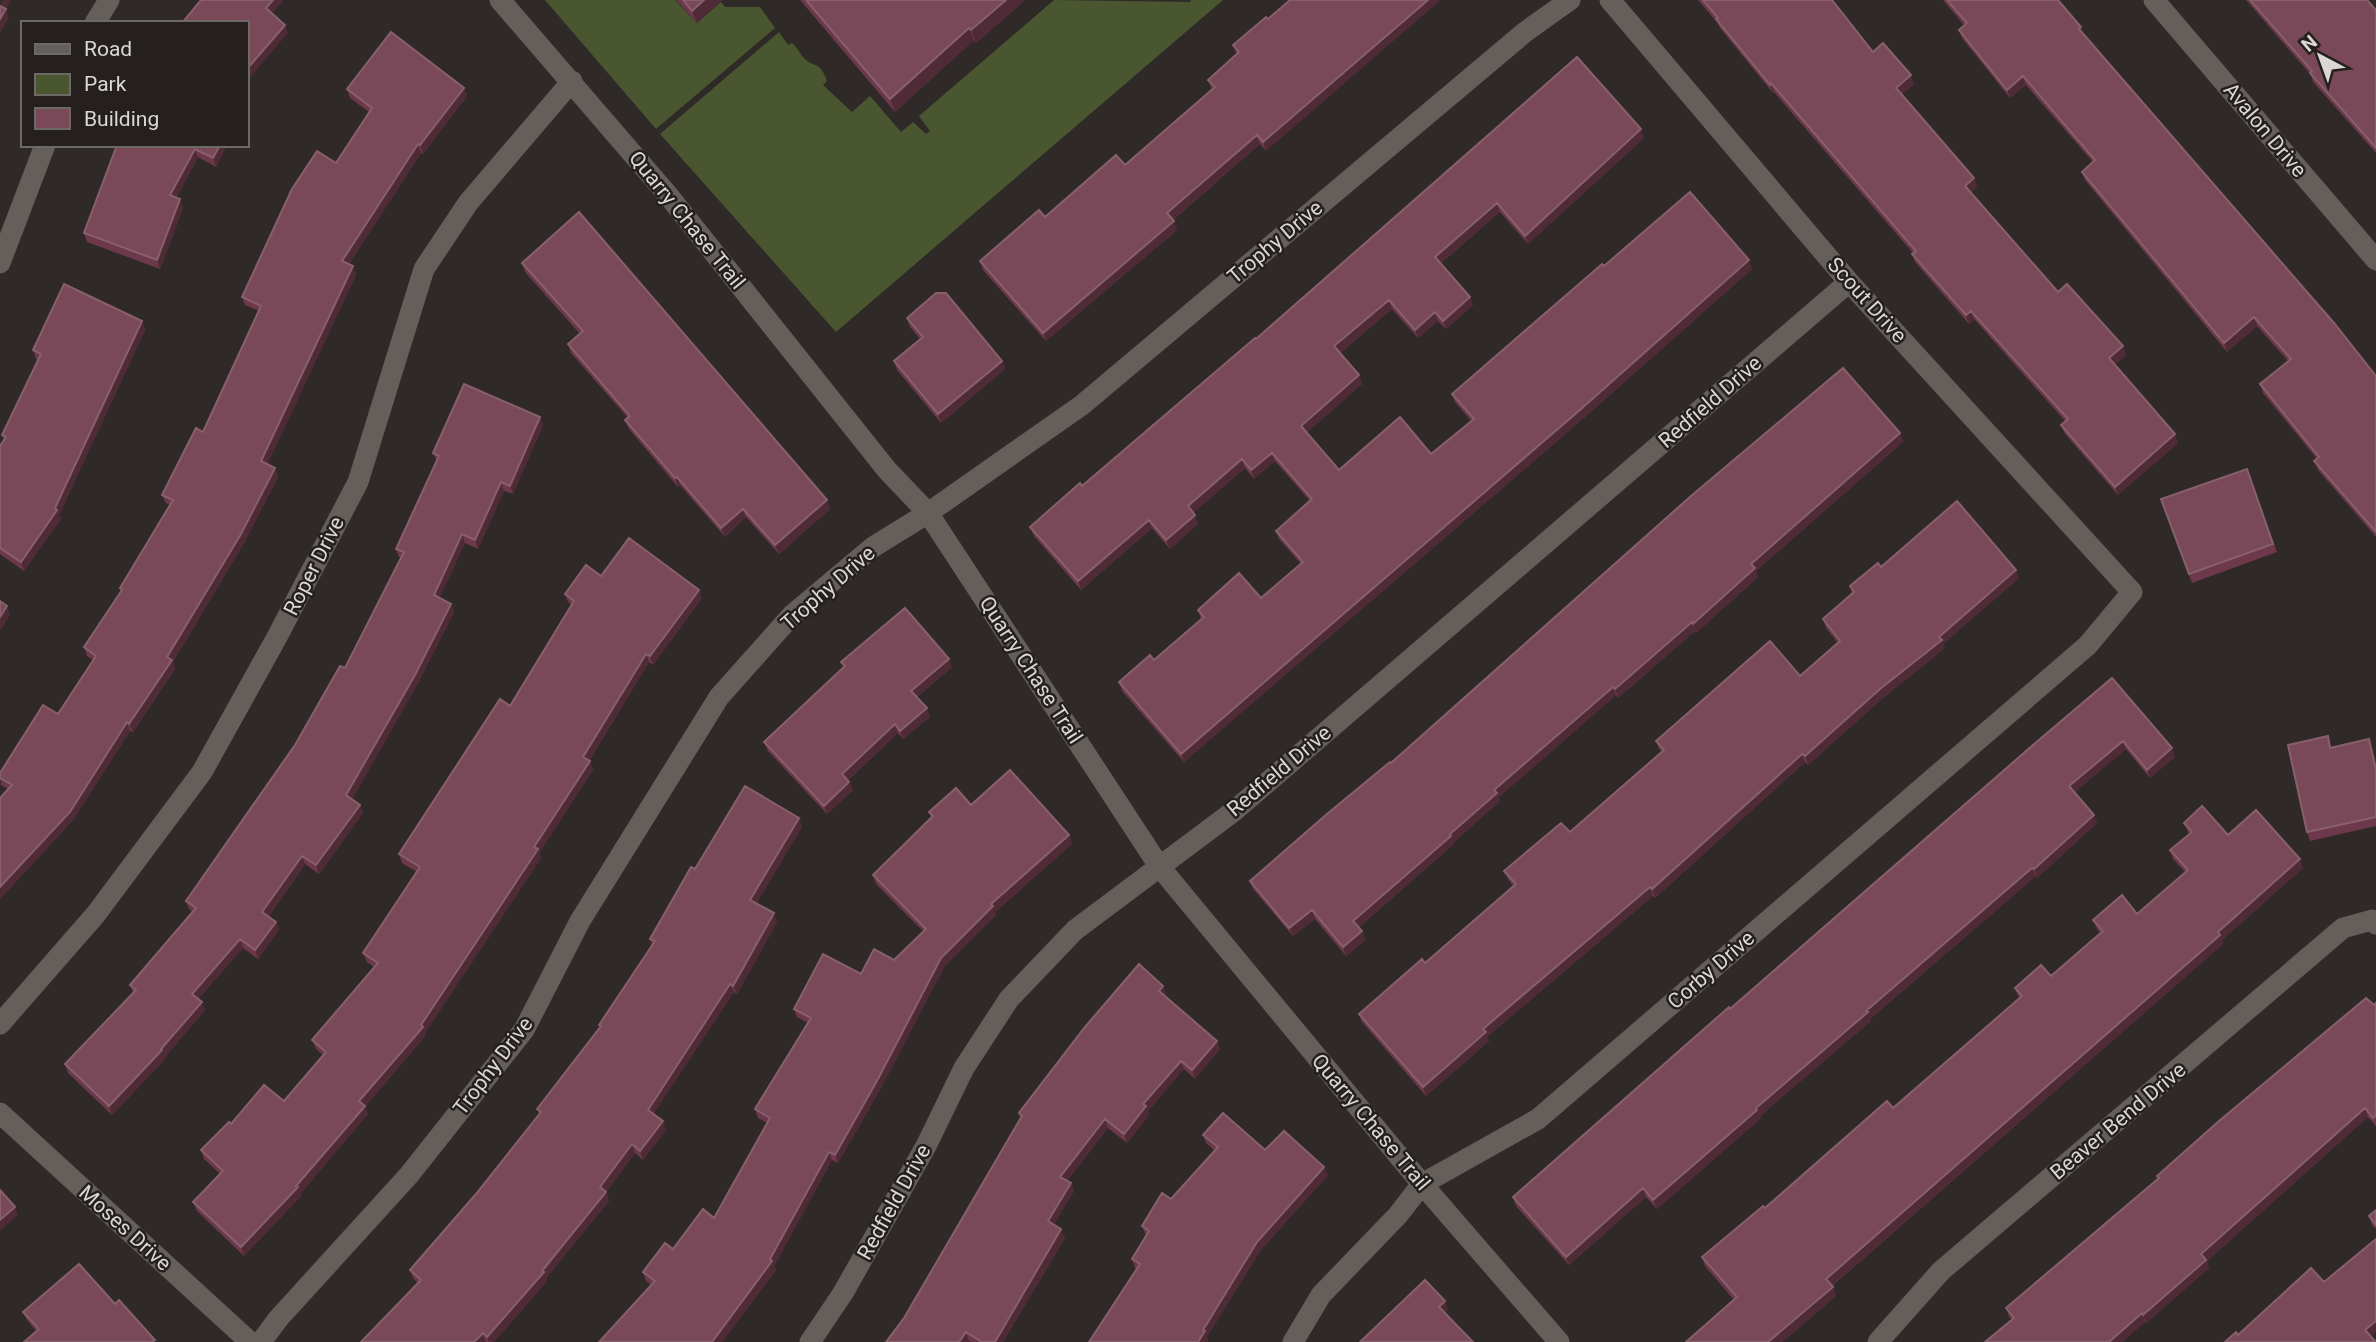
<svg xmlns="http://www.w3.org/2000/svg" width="2376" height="1342" font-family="Roboto,sans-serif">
  <rect width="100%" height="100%" fill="#2f2a27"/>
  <path fill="#4a5630" d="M545,0h130l22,23 24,-21 4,5h35l15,21 -119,101z
    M1054,0l136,2 1,-2h32l-387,332 -176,-198 119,-102 9,13 4,-2c5,4 7,9 11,14 10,12 17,2 24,24l-4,4 29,27 18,-16 31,36 12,-10 13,12 4,-3 -11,-15z"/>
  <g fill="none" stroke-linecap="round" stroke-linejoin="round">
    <path stroke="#645f5b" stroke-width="21" d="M2154,0l222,260
      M0,1024l96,-110 106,-142 75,-135 81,-155 66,-213 44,-66 104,-122
      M0,1113l250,229
      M261,1342l17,-23 131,-144 115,-145 56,-109 139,-224 73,-82 81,-68 55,-34 154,-108 443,-373 45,-32
      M810,1342l33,-49 83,-147 38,-78 45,-69 66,-69 159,-119 615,-529
      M1293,1342l28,-47 77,-80 24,-31 116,-65 550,-474 44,-53 -283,-310 -239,-282
      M1878,1342l63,-71 402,-343 29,-8 4,4"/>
    <path stroke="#645f5b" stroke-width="21" d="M500,0l168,195 219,275 41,43 231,353 263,318 137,158
      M95,23l14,-23
      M0,263l45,-118"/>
  </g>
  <path fill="#6d384b" d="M676,0h46l-25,23z
    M800,0h225l-49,43 -2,-3 -79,72z
    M1698,0h134l41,52 41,32 -13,11 73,83 3,9 -6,5 87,100 65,54 3,9 -12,10 64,78 -60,52 -53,-61 -4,-9 5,-3 -92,-103 -5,5 -54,-62 -3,-8 1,-1 -139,-161 -1,1 -53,-65 -3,-6z
    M1943,0h115l26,35 292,341v161l-58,-67 -4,-9 3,-2 -54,-66 -3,-9 28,-23 -31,-35 -30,26 -142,-172 -3,-8 11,-10 -67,-77 -16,13 -48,-60 -3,-8 5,-5z
    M2246,0h121l9,10v143l-63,-71 -2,-7z
    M1266,17v134l-6,-7 -87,76 4,10 -131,111 -63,-71 -3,-9 65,-44 80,-52 87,-75 -4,-10 29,-25 -4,-10z
    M1577,57l67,81 -116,106 -28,-32 -59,51 29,34 3,8 -27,24 -8,-8 -20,17 -26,-29 -52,44 19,22 3,9 -56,49 33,37 92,-16 40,-33 -16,-19 -3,-8 152,-128 148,3 -167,148 -401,345 -62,-71 -3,-9 35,-22 47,-41 -3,-9 63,-12 40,-34 -22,-25 -3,-8 34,-30 -35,-40 -21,18 -9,-11 -52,45 5,11 -28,25 -18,-21 -71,62 -47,-54 -4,-9 52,-41 174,-147z
    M347,89l120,7 -44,58 -2,-1 -72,111 4,2 3,9 -89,189 8,4 3,9 -34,66 -71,119 2,7 -42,63 -3,-1 -57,89 -73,79v-101l8,-9 -7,-4 -1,-12 58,-59 35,-54 -6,-4 -3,-9 37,-55 -1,-4 50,-83 -4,-2 -4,-8 41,-63 56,-121 -14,-6 -3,-8 94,-134 33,-51 -19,-14z
    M117,145h110l-11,22 -18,-10 -22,41 7,10 -23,61 -73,-27 -3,-9z
    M522,263l305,237 3,9 -51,45 -33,-37 -21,20 -45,-52 -2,2 -49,-58 -4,-9 3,-2 -57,-65 -3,-9 12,-10 -55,-62z
    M907,318l95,43 3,8 -64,54 -44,-53 -3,-9 26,-22 -10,-12z
    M142,321l3,9 -86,185 2,4 -37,52 -24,-17v-108l4,-5 -2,-6 36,-75 -2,-1 -3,-9z
    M543,425l-30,69 -9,-3 -26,58 -13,-6 -26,55 12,6 3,8 -36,71 -66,116 8,6 3,8 -44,61 -14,-10 -36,52 7,6 3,8 -21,29 -15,-11 -45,51 7,11 -40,47v2l-53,56 -44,-42 -3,-9 68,-71 -3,-8 63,-73 -4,-3 -3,-8 109,-156 50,-77 56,-110 -2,-1 -3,-8 41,-87 -4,-9z
    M1900,433l3,9 -147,129 2,6 -62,56 -1,-2 -77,67 -2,-3 -117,102 1,4 -46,41v2l-95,83 3,4 3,9 -19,16 -31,-37 -22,17 -40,-47 -3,-8 141,-118z
    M2247,469l30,83 -85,31 -31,-84z
    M1881,567l138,11 -76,66 2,4 -62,50 -75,67 -3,-3 -150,136 -2,-2 -166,141 2,4 -63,55 -64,-74 -3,-8 66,-51 88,-77 -5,-7 -4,-8 66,-39 92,-80 -3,-3 -3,-8 144,-65 38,-33 -12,-15 -3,-9 29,-26 -2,-7z
    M601,576l101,22 -49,67 -4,-3 -60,99 4,9 -54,83 2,5 -116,175 1,2 -61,72 3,7 -68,80 1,2 -57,60 -47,-45 -4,-9 27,-28 -16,-15 -3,-9 30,-26 53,-23 39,-46 -7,-6 -4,-9 62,-73 -7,-5 -4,-9 54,-81 -15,-9 -3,-9 111,-148 62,-101 -4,-3 -3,-8z
    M841,662l111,5 -35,30 10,11 3,9 -27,22 -5,-6 -50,47 5,10 -26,24 -59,-63 -4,-9 80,-74z
    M2112,678l63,79 -25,21 -24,-29 -52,43 23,31 -60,55 -1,-2 -166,143 1,2 -111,95 1,2 -104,91 -11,-12 -77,68 -53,-59 -3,-9z
    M2332,748h40l4,16v62l-66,15 -3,-9z
    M971,805l98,30 3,9 -77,68 1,3 -52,52 -63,121 -43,75 -6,-3 -58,106 2,4 -54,72h-123l53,-57 -6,-4 -3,-9 71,-54 53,-95 -9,-5 -3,-9 53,-86 -11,-6 -3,-8 67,-35 33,-14 29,-29 -47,-47 -3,-9 58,-58 -2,-5z
    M799,818l3,9 -46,77 21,18 -40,72 -3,-2 -81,122 13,16 -23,30 -8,-7 -29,39 3,9 -63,77 1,3 -53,61h-133l57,-59 -5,-5 -3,-8 66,-76 63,-80 -2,-5 63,-82 -1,-2 53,-80 -2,-6 45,-70z
    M2184,823l44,12 75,33 -81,72 1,4 -391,342 4,10 -54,46h-96l48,-42 -29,-34 -3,-9 191,-149 126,-110 -4,-10 36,-12 49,-43 -3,-4 -4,-9 44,-6 48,-42 -12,-13 -3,-9 19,-16z
    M1166,994l-1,2 55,53 -25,30 -11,-10 -36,42 1,4 -22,28 -19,-15 -41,53 4,2 3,8 -20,33 11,14 -62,104h-32l-2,-1v1h-83l18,-24 117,-199 -2,-6z
    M2376,1003v123l-8,-9 -161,144 2,7 -63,55 -1,-1 -23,20h-137l27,-22 -3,-3 -3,-9 152,-129 -1,-3z
    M1203,1135l62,15 63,25 -68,76 -53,86 2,3 -74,-72 -3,-9 15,-24 -2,-1 -3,-8 29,-27 44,-48 -9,-8z
    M2376,1210v19l-4,-4 -3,-9z
    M115,1304l-79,27 -9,-11 -4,-8z"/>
  <path fill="#4f2b37" d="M3,0h8l-8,14 -3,-9z
    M273,0h11l-15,17 -3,-9z
    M704,0h18l-25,23 -5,-12z
    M1006,0h19l-49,43 -5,-13z
    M1428,0h13l-175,151 -3,-9z
    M6,9l3,9 -9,15v-14z
    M285,25l3,8 -41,48v-12z
    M969,28l5,12 -79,72 -5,-13z
    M1911,75l3,9 -15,13 -3,-9z
    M2023,76l3,9 -16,13 -3,-8z
    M1771,83l3,9 -1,1 -3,-8z
    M464,88l3,8 -44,58 -3,-9z
    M1641,129l3,9 -116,106 -3,-8z
    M1257,135l3,9 -90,78 -3,-9z
    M418,144l3,9 -76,117 -3,-9z
    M220,145h7l-11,22 -3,-9z
    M195,149l3,8 -25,47 -3,-9z
    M1974,178l3,9 -9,7 -3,-8z
    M180,199l3,9 -23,61 -3,-9z
    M1497,203l3,9 -62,53 -3,-8z
    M1174,221l3,9 -131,111 -3,-8z
    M1749,260l3,9 -167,148 -401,345 -3,-8z
    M353,266l3,9 -91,195 -4,-9z
    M1470,297l3,8 -27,24 -3,-8z
    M1389,300l3,9 -55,46 -3,-9z
    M1971,311l3,8 -5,5 -3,-9z
    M1435,312l3,9 -20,17 -3,-8z
    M2254,317l3,9 -30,26 -3,-9z
    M142,321l3,9 -86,185 2,4 -37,52 -3,-9 34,-54z
    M2123,346l3,9 -14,12 -3,-9z
    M1002,361l3,8 -64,54 -3,-9z
    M1359,375l3,9 -58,51 -3,-9z
    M540,417l3,8 -30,69 -3,-8z
    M1900,433l3,9 -147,129 2,6 -62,56 -3,-9 58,-60z
    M2175,434l3,9 -60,52 -3,-8z
    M1272,453l3,8 -21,18 -3,-9z
    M1242,459l3,9 -54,47 -3,-9z
    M275,468l3,9 -34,66 -71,119 2,7 -42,63 -4,-8z
    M677,477l3,8 -2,2 -3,-9z
    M501,482l3,9 -26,58 -3,-9z
    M827,500l3,9 -51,45 -4,-9z
    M743,509l3,8 -21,20 -4,-9z
    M1195,515l3,9 -28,25 -4,-9z
    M1149,520l3,8 -71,62 -3,-9z
    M462,534l3,9 -28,61 -3,-9z
    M2016,570l3,8 -76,66 2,4 -62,50 -75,67 -3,-9z
    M699,590l3,8 -49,67 -3,-9z
    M451,604l3,8 -36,71 -68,121 -4,-9z
    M7,606l3,9 -10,16v-14z
    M1692,622l3,9 -77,67 -3,-9z
    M646,654l3,8 -63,103 -3,-8z
    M949,659l3,8 -38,32 -3,-8z
    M1613,687l3,8 -117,102 1,4 -46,41v2l-98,85 -3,-8 97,-87 44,-44z
    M927,708l3,9 -27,22 -3,-8z
    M127,722l3,9 -57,89 -73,79v-12z
    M895,724l3,9 -53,49 -3,-8z
    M2123,741l3,8 -54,46 -3,-9z
    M2172,748l3,9 -25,21 -3,-8z
    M1802,754l3,8 -150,136 -3,-9z
    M590,761l3,9 -54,83 2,5 -116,175 1,2 -61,72 3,7 -68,80 1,2 -57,60 -3,-9 55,-61 63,-85 62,-76z
    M849,782l4,8 -26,24 -3,-8z
    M360,805l3,8 -44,61 -3,-9z
    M2094,815l3,8 -60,55 -3,-9z
    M799,818l3,9 -49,82 -3,-9z
    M1069,835l3,9 -77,68 1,3 -52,52 -63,121 -43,75 -3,-8 106,-197 50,-54z
    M302,856l3,8 -40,57 -3,-9z
    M2300,859l3,9 -81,72 1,4 -394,344 -3,-9z
    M2032,868l4,8 -166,143 1,2 -111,95 1,2 -104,91 -4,-9 213,-189z
    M1650,887l3,9 -166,141 2,4 -63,55 -3,-9 60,-58z
    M1312,910l3,9 -22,17 -4,-8z
    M774,913l3,9 -40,72 -4,-8z
    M276,922l3,8 -21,29 -3,-9z
    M1362,931l3,9 -19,16 -3,-9z
    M240,939l3,9 -48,54 -3,-8z
    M730,984l4,8 -83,126 -3,-8z
    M1163,986l3,8 -4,5 -3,-8z
    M202,1002l3,8 -40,47v2l-53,56 -3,-9z
    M1217,1041l3,8 -25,30 -3,-9z
    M1181,1061l3,8 -36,42 1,4 -22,28 -3,-9 19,-30z
    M2365,1108l3,9 -161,144 2,7 -63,55 -3,-8 58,-61z
    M1105,1119l3,9 -44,57 -4,-8z
    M663,1121l3,9 -23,30 -3,-9z
    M632,1144l3,9 -32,43 -3,-9z
    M829,1152l3,8 -58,106 2,4 -54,72h-10l58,-83z
    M1324,1167l4,8 -68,76 -53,86 2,3 -2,2h-9l5,-12 54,-88z
    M1071,1183l3,8 -23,38 -3,-8z
    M1643,1188l3,9 -77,68 -3,-8z
    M606,1192l3,9 -63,77 1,3 -53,61h-5l-2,-5z
    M15,1207l3,8 -18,16v-11z
    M1061,1229l4,9 -62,104h-8z
    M1833,1287l3,9 -54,46h-14z
    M1445,1301l3,9 -5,5 -4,-8z
    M2142,1313l3,9 -23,20h-13z
    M2376,1321v11l-7,6 -4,-8z
    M966,1332l3,9v1h-10z
    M483,1333l3,9h-12z"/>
  <path fill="#79495a" stroke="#885f6d" stroke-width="2" d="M201,0h72l-7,8 19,17 -38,44v-46h-65z
    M683,0h21l-12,11z
    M806,0h200l-35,30 -2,-2 -79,71z
    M1290,0h138l-165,142 -6,-7 -90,78 7,8 -131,112 -63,-72 59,-51 6,7 71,-62 9,10 90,-78 -7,-7 31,-28 -6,-7 33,-28 2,2z
    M1703,0h129l41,52 10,-9 28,32 -15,13 78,90 -9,8 93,106 9,-8 56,62 -14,12 66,76 -60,53 -54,-62 7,-6 -97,-108 -5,4 -54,-61 4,-3 -145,-168 -1,2 -54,-66 2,-1z
    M1947,0h111l23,27 -2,2 255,294 42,53v156l-62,-71 5,-4 -59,-73 31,-25 -37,-42 -30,26 -142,-171 13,-12 -72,-84 -16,14 -48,-60 8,-7z
    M2250,0h117l9,10v138l-66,-75 2,-2z
    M0,6l6,3 -6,10z
    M391,32l73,56 -44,57 -2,-1 -76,117 11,5 -92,195 14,7 -34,66 -74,123 5,3 -43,64 -2,-2 -57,90 -70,75v-89l12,-13 -12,-7v-5l43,-68 15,9 38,-58 -12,-9 38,-57 -2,-2 53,-88 -11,-5 34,-67 7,4 58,-126 -19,-9 50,-108 25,-38 19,12 36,-55 -25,-19z
    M1577,57l64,72 -116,107 -28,-33 -62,54 35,40 -27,24 -8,-9 -20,18 -26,-30 -55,46 25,29 -58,51 38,44 61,-53 31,37 43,-35 -22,-25 150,-130 2,2 86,-74 59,68 -168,149 -400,345 -62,-72 31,-27 4,5 50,-43 -6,-7 41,-37 22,25 42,-36 -27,-31 36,-32 -40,-46 -21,17 -9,-11 -54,47 7,9 -29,25 -17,-20 -71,61 -48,-54 50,-44 2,3 173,-148 1,1z
    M117,145h103l-7,13 -18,-9 -25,46 10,4 -23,61 -73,-27z
    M579,212l248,288 -52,45 -32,-36 -22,19 -44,-51 -2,1 -50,-58 5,-4 -62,-72 15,-13 -61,-68z
    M64,284l78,37 -87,187 2,2 -36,52 -21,-14v-102l6,-9 -4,-2 39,-81 -8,-4z
    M936,293h10l56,68 -64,53 -44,-53 29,-24 -16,-19z
    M1843,368l57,65 -149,131 4,4 -62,56 -1,-2 -77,67 -2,-2 -119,103 3,3 -47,41 1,2 -98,85 9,10 -19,16 -31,-37 -23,18 -39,-47 77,-67 63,-52 1,1 300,-267z
    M464,384l76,33 -30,69 -9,-4 -26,58 -13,-6 -28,61 17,9 -36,71 -69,120 14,10 -44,60 -14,-9 -40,56 14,10 -21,28 -15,-11 -48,55 10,8 -41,47 1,1 -53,56 -44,-42 71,-74 -6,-5 66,-77 -10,-7 109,-156 45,-79 5,2 59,-116 -8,-3 43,-93 -6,-3z
    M2247,469l26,75 -84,30 -28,-75z
    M1957,501l59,69 -77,67 3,3 -62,49 -75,67 -3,-2 -150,135 -2,-2 -167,142 3,3 -63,55 -64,-73 63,-55 3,4 91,-79 -12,-13 57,-48 9,9 94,-82 -8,-9 114,-100 30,35 40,-35 -17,-22 31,-27 -4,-6 28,-23 3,4z
    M629,538l70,52 -49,66 -4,-2 -63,103 7,4 -56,86 4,2 -117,176 2,2 -64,74 6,5 -69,80 2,1 -57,60 -48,-45 30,-31 -22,-21 28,-28 2,2 33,-39 20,16 42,-49 -14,-12 66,-77 -15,-10 57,-86 -21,-13 101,-155 10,7 64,-105 -9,-7 21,-29 15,11z
    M0,601l7,5 -7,11z
    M905,608l44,51 -38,32 16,17 -27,23 -5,-7 -53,50 7,8 -25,24 -60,-64 81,-76 -4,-4z
    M2112,678l60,70 -25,22 -24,-29 -54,45 25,29 -60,54 -2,-1 -166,143 2,1 -112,96 1,2 -104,90 -10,-12 -77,69 -53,-60 216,-190 1,2 303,-264z
    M2328,736l2,12 39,-9 7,31v47l-69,15 -19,-87z
    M1010,770l59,65 -78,69 2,2 -52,52 -63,121 -43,76 -6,-3 -59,107 2,2 -60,81h-113l56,-61 -12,-9 22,-29 8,6 30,-40 11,9 56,-100 -15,-9 56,-91 -17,-9 29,-55 38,20 13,-25 20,11 32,-31 -53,-54 60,-59 -4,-4 27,-24 15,17z
    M745,786l54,32 -49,82 24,13 -41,73 -3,-2 -82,126 15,11 -23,30 -8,-7 -32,43 6,5 -64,79 2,1 -57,65 -4,-4 -9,9h-113l60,-62 -11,-10 66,-76 65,-82 -4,-3 64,-83 -2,-1 56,-84 -5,-2 41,-72 4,2z
    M2202,806l26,29 28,-25 44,49 -82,73 2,3 -394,344 7,8 -65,55h-82l51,-45 -35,-40 61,-51 2,2 122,-107 6,7 129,-112 -7,-8 26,-23 10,11 52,-45 -10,-11 29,-25 15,19 51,-44 -18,-20 22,-18 -8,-9z
    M1139,964l24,22 -4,5 58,50 -25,29 -11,-9 -38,43 3,2 -22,28 -19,-15 -45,58 11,6 -23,38 13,8 -66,113h-13l-16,-10 -7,10h-73l18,-24 118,-202 -3,-3 66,-86z
    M2366,998l8,7 2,-2v112l-3,3 -8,-10 -164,146 5,6 -63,55 -1,-2 -33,29h-124l29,-24 -8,-10 153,-130 -2,-2 62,-55z
    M1223,1113l42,37 19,-19 40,36 -67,75 -54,88 2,1 -7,11h-109l51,-78 -8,-5 17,-28 -7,-5 20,-33 9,6 47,-52 -15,-12z
    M0,1190l15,17 -15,13z
    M2376,1210v15l-7,-9z
    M2376,1239v82l-11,9 10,11 -1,1h-149l11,-10 2,3 73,-67 13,14z
    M79,1264l36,40 4,-4 36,40 -3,2h-128l15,-13 -16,-17z
    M1425,1280l20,21 -6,6 34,35h-113z"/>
  <g text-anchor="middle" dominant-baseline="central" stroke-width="5" stroke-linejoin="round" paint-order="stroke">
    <g font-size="21" fill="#dad7d4" stroke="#25201d">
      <text transform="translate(2265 130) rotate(50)">Avalon Drive</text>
      <text transform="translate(687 220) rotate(51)">Quarry Chase Trail</text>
      <text transform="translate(1275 242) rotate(-40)">Trophy Drive</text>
      <text transform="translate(1867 300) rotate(48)">Scout Drive</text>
      <text transform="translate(1710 402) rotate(-41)">Redfield Drive</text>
      <text transform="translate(314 566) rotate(-63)">Roper Drive</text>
      <text transform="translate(828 588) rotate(-41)">Trophy Drive</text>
      <text transform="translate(1031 670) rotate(57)">Quarry Chase Trail</text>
      <text transform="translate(1279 771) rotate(-40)">Redfield Drive</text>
      <text transform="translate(1711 970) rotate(-41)">Corby Drive</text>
      <text transform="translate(493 1066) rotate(-53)">Trophy Drive</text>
      <text transform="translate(2118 1121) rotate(-40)">Beaver Bend Drive</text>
      <text transform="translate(1371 1122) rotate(50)">Quarry Chase Trail</text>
      <text transform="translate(894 1202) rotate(-61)">Redfield Drive</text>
      <text transform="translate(125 1228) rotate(42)">Moses Drive</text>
    </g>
  </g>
  <rect x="21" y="21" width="228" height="126" fill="#25201d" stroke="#6d6966" stroke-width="2"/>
  <rect x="35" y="44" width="35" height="10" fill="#645f5b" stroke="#6d6966" stroke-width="2"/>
  <text x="84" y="56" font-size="21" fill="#dad7d4">Road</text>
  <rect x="35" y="74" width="35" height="21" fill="#4a5630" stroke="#6d6966" stroke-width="2"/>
  <text x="84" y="91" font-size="21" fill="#dad7d4">Park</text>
  <rect x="35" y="108" width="35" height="21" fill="#79495a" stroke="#6d6966" stroke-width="2"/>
  <text x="84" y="126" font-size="21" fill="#dad7d4">Building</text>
  <g transform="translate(2320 56) rotate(319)" stroke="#25201d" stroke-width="5" paint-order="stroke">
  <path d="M0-5L12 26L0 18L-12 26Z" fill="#dad7d4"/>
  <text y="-10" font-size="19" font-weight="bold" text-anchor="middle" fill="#dad7d4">N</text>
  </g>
</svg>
